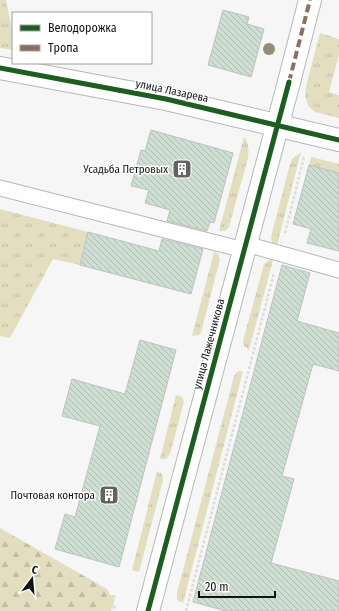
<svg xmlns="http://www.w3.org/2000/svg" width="339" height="611" font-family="'Fira Sans Condensed',sans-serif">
  <defs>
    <pattern id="grass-tufts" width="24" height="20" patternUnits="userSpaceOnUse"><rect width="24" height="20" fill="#e4dec1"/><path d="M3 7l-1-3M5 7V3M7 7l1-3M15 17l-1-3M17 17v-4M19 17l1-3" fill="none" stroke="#c3bda5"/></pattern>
    <pattern id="forest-firs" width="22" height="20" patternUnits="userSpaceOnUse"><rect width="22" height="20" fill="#e4dec1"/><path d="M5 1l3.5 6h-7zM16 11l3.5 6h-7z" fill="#c3bda5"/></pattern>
    <pattern id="building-back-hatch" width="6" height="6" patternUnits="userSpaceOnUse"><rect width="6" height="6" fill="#cdded3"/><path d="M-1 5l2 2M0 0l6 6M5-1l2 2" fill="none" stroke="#afbdb4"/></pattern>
  </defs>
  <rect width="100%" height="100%" fill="#f5f6f5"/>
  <path fill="url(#grass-tufts)" d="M0,0h6l7,35v15l-13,-2z
    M320,33l19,6v16l-10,37 10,3v23l-24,-6 -6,-5 -4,-10 1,-11z
    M244,137c5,6 5,13 4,21l-19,69 -4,4h-6z
    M301,152l-24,93 -5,-2 -1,-6 19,-73 2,-5z
    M311,157l28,7v9l-30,-8z
    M0,209l88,23 -8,33 -27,-6 -43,79 -10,-2z
    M214,252l4,2 2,5 -19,74 -2,2 -7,1z
    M271,259l2,1 -24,90 -5,-4 -1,-5 21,-77z
    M238,371h5l-60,232 -6,-3v-7l57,-217z
    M176,395l6,2 2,5 -14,52 -4,5h-6z
    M157,471l5,3 1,6 -24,92 -7,-2z"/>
  <path fill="url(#forest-firs)" d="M0,528l107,61 3,6h6l-5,16h-111z"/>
  <path fill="url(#building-back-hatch)" stroke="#bfc0bf" d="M223,10l26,7 -2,7 17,5 -13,48 -43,-12z
    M151,130l82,23 -19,70 -4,-1 -3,9 -40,-10 3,-11 -25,-7 4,-13 -18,-4 10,-36 4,1z
    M309,165l30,8v78l-32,-8 4,-14 -18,-5z
    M88,232l71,19 3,-12 41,10 -12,45 -111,-29z
    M282,265l28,8 -13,48 42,12v38l-26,-7 -31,112 12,3 -23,84 68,18v30h-113l-33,-9z
    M140,340l36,10 -57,217 -64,-18 10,-35 10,3 25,-91 -38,-10 10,-37 53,15z"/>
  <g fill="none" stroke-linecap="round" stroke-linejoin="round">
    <defs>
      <path id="service" d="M0,188l244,62
        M246,244l93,26"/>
      <path id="pedestrian" d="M289,82l21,-82"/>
      <path id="minor" d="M0,68l166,31 173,41
        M148,611l141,-529"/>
    </defs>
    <use href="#service" stroke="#b6b7b6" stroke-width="17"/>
    <use href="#pedestrian" stroke="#b6b7b6" stroke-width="24"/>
    <use href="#minor" stroke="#b6b7b6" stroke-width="24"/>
    <path stroke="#dbdcdb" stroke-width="2.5" stroke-dasharray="3 2" stroke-linecap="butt" d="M285,233l19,-76
      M113,607l4,1
      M186,611l88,-338"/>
    <use href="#service" stroke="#fefefe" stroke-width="15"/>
    <use href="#pedestrian" stroke="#fefefe" stroke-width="22"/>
    <use href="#minor" stroke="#fefefe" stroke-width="22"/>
    <path stroke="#8d6e63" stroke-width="4" stroke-dasharray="8 4" stroke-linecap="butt" d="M289,82l21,-82"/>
    <defs>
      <path id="cycleway" d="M0,68l166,31 173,41
        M148,611l141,-529"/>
    </defs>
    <use href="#cycleway" stroke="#fff" stroke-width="8"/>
    <use href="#cycleway" stroke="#1b5e20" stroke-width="5"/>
  </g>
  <circle fill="#928e78" cx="269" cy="49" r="6"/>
  <defs>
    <symbol id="building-square" viewBox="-11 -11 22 22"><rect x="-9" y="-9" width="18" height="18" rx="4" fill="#616261" stroke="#fff"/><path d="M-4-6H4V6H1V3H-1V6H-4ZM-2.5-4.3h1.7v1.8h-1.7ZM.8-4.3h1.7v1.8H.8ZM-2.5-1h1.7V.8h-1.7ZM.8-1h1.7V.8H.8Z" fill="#fff"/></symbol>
  </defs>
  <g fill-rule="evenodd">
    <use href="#building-square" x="171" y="158" width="22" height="22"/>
    <use href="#building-square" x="98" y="484" width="22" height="22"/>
  </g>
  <g text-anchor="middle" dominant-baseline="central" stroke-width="3" stroke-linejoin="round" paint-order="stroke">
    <g font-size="11" fill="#111211" stroke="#fff">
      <text transform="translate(172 91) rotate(12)">улица Лазарева</text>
      <text transform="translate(209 344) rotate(-75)">улица Лажечникова</text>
    </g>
    <g font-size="11" fill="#111211" stroke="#fff" text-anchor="end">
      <text x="168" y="169">Усадьба Петровых</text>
      <text x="95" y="495">Почтовая контора</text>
    </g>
  </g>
  <rect x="12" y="12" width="140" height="52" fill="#ffffff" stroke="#a0a0a0"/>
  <rect x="20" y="25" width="20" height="6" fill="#1b5e20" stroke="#a0a0a0"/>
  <text x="48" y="32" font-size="12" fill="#111211">Велодорожка</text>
  <rect x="20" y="45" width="20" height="6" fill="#8d6e63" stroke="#a0a0a0"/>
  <text x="48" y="52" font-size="12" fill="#111211">Тропа</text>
  <g transform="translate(32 579) rotate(16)" stroke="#ffffff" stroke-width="3" paint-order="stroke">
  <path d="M0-3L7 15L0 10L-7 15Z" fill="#111211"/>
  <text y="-6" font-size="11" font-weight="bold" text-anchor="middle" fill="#111211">С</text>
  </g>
  <path d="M199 591v6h76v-6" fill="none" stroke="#111211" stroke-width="2"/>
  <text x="205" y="591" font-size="12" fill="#111211" stroke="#ffffff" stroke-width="3" paint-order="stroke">20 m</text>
</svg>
